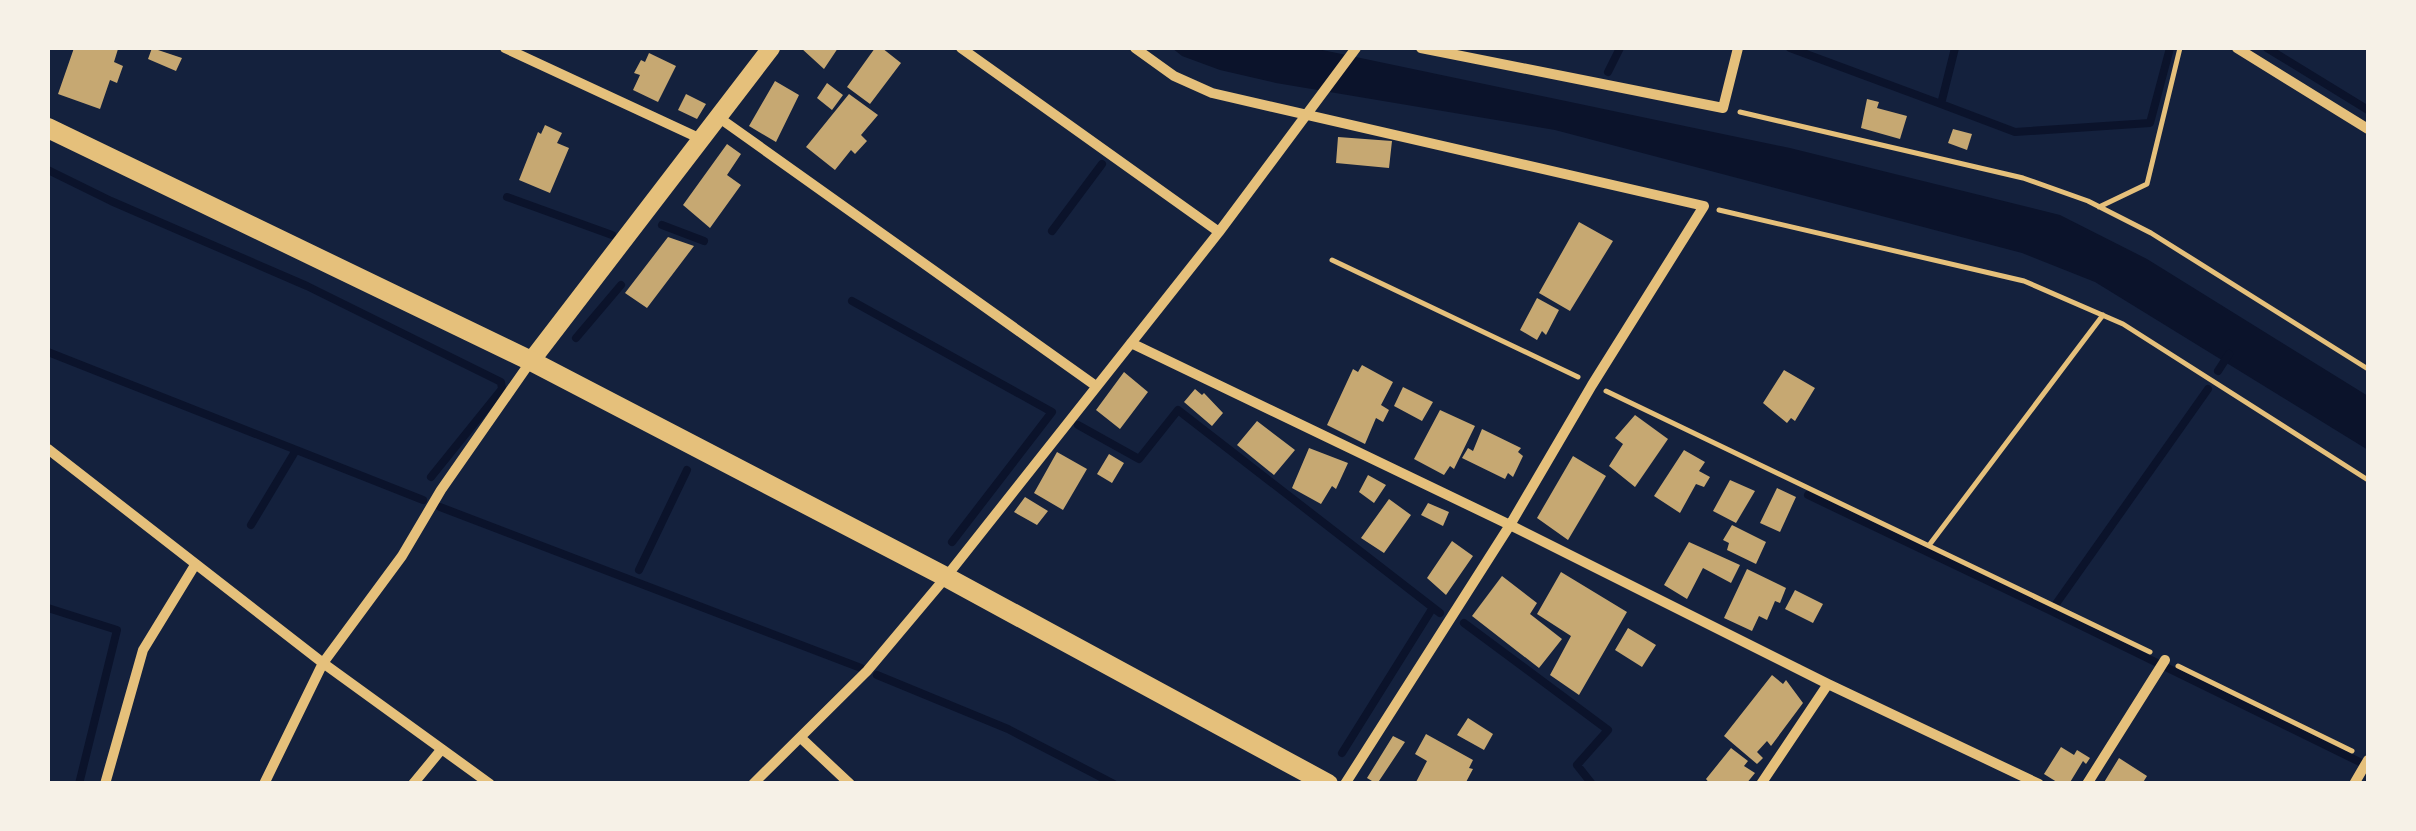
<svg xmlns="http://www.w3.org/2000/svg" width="2416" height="831" font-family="'IBM Plex Serif',serif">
  <rect width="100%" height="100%" fill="#14213d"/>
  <path fill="#0b132b" d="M1172,48h141l477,100 270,67 87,44 221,137v54l-273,-168 -73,-29 -467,-123 -279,-47 -56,-13 -38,-14z"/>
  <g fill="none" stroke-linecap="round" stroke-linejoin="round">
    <path stroke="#0b132b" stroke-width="8" d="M1790,48l151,56 14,-56
      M2267,48l101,62
      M1608,72l12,-24
      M1941,104l74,28 135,-9 20,-75
      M48,170l63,31 196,85 194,96 1,7 -71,88
      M507,197l105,38
      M662,225l42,16
      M1052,231l50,-67
      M852,301l200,111 -100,130
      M576,338l45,-53
      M48,352l375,148
      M2218,371l11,-17
      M2208,389l-157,222 317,155
      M1078,425l61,34 39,-49 262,203
      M1808,495l243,116
      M440,507l421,161
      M251,525l45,-75
      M639,570l48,-100
      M48,608l69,22 -38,154
      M1464,623l144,107 -31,35 15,19
      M877,675l131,54 106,55
      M1342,753l90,-144"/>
  </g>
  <path fill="#c6a872" d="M74,48l44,1 -4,13 9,4 -6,17 -7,-3 -10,29 -42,-15z
    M152,48l30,10 -6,13 -28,-12z
    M801,48h37l-14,21z
    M875,48h7l19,15 -31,41 -23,-17z
    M649,53l27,13 -18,36 -25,-12 7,-15 -6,-2 7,-13 4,2z
    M775,81l24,14 -23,47 -27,-16z
    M827,83l16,12 -11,15 -15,-12z
    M686,94l20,10 -9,15 -19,-9z
    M849,94l29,21 -17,20 6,6 -12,13 -4,-4 -16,20 -29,-23z
    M1867,99l12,3 -2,6 30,8 -7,23 -39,-11z
    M545,125l17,8 -5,10 12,5 -19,45 -31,-13 19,-48 3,2z
    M1953,129l19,5 -5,16 -19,-7z
    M1338,137l54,4 -3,27 -53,-5z
    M727,144l14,10 -14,21 14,10 -31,43 -27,-23z
    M1579,222l34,19 -43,70 -31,-18z
    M668,237l26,9 -47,62 -22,-15z
    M1537,298l22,12 -13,25 -4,-4 -5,9 -17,-10z
    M1362,365l31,17 -12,23 8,5 -6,12 -7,-4 -11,26 -38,-19 26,-56 5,3z
    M1784,370l31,18 -20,33 -4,-3 -4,5 -24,-20z
    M1124,372l24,20 -28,37 -24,-19z
    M1403,387l30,15 -11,19 -28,-15z
    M1195,389l7,6 2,-2 19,20 -11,13 -28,-24z
    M1440,410l35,16 -21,43 -4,-3 -6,9 -30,-16z
    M1635,415l33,24 -33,48 -26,-21 14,-22 -8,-6z
    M1257,421l38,29 -21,25 -37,-30z
    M1482,429l39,19 -3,4 5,4 -10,21 -5,-4 -3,6 -43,-21 6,-10 5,3z
    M1309,448l39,15 -12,26 -4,-3 -11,18 -29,-16z
    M1684,450l21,12 -6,9 11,6 -6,10 -8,-3 -16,29 -26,-17z
    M1057,452l30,17 -24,41 -29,-17z
    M1109,454l15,9 -12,20 -15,-9z
    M1573,456l33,20 -38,64 -31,-22z
    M1368,475l18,10 -12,18 -15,-11z
    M1730,480l25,11 -19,32 -23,-12z
    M1777,488l19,9 -16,35 -20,-9z
    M1025,497l23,14 -11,14 -23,-13z
    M1389,499l22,16 -27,38 -23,-15z
    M1428,503l21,9 -6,14 -22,-11z
    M1732,525l34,17 -10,22 -29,-14 2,-7 -6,-3z
    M1452,541l21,15 -27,39 -19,-17z
    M1689,542l51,23 -9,18 -28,-15 -16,31 -23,-14z
    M1747,569l39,19 -6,15 -5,-2 -8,19 -8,-4 -7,15 -28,-13z
    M1561,572l66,40 -48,83 -29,-20 21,-39 -34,-22z
    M1502,576l35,27 -7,11 32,25 -23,29 -67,-52z
    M1795,590l28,14 -10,19 -28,-14z
    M1628,628l28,17 -14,22 -27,-17z
    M1772,675l11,9 3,-4 17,23 -32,43 -4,-5 -10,11 6,6 -6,6 -33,-28z
    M1468,718l25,16 -9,16 -27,-15z
    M1426,734l47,26 -4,8 4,1 -8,15h-50l12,-23 -12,-7z
    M1393,736l12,6 -28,42 -10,-6z
    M2061,747l13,8 3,-5 13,8 -4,6 -3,-3 -14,23h-9l-16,-10z
    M1731,748l17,13 -4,5 11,7 -9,11h-36l-4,-5z
    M2119,758l28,18 -5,8h-39z"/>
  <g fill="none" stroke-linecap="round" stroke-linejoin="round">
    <path stroke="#e5c07b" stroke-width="5" d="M1740,112l283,66 65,23 63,32 217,136
      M2099,207l48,-23 33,-136
      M1719,210l305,71 99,43 245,156
      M1332,260l246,117
      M1606,391l544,261
      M1930,544l173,-229
      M2178,666l174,85"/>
    <path stroke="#e5c07b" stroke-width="10" d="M505,48l196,91
      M961,48l258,184
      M1421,48l302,60 15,-60
      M2237,48l131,81
      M718,117l378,269
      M1131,343l379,182 82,-140 112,-179 -492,-113 -38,-17 -39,-28
      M48,449l275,214 167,121
      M801,738l49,46
      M105,784l38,-134 52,-85
      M264,784l59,-121 79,-107 39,-66 90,-129
      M413,784l28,-34
      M753,784l114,-113 79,-94 273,-345 137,-184
      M1345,784l165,-259 318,159 211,100
      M1761,784l67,-100
      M2087,784l78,-124
      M2354,784l14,-24"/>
    <path stroke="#e5c07b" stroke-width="18" d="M531,361l240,-313"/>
    <path stroke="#e5c07b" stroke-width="20" d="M48,128l483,233 415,216 382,207"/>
  </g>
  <rect width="2416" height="831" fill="none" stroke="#f6f1e7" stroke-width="100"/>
</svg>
